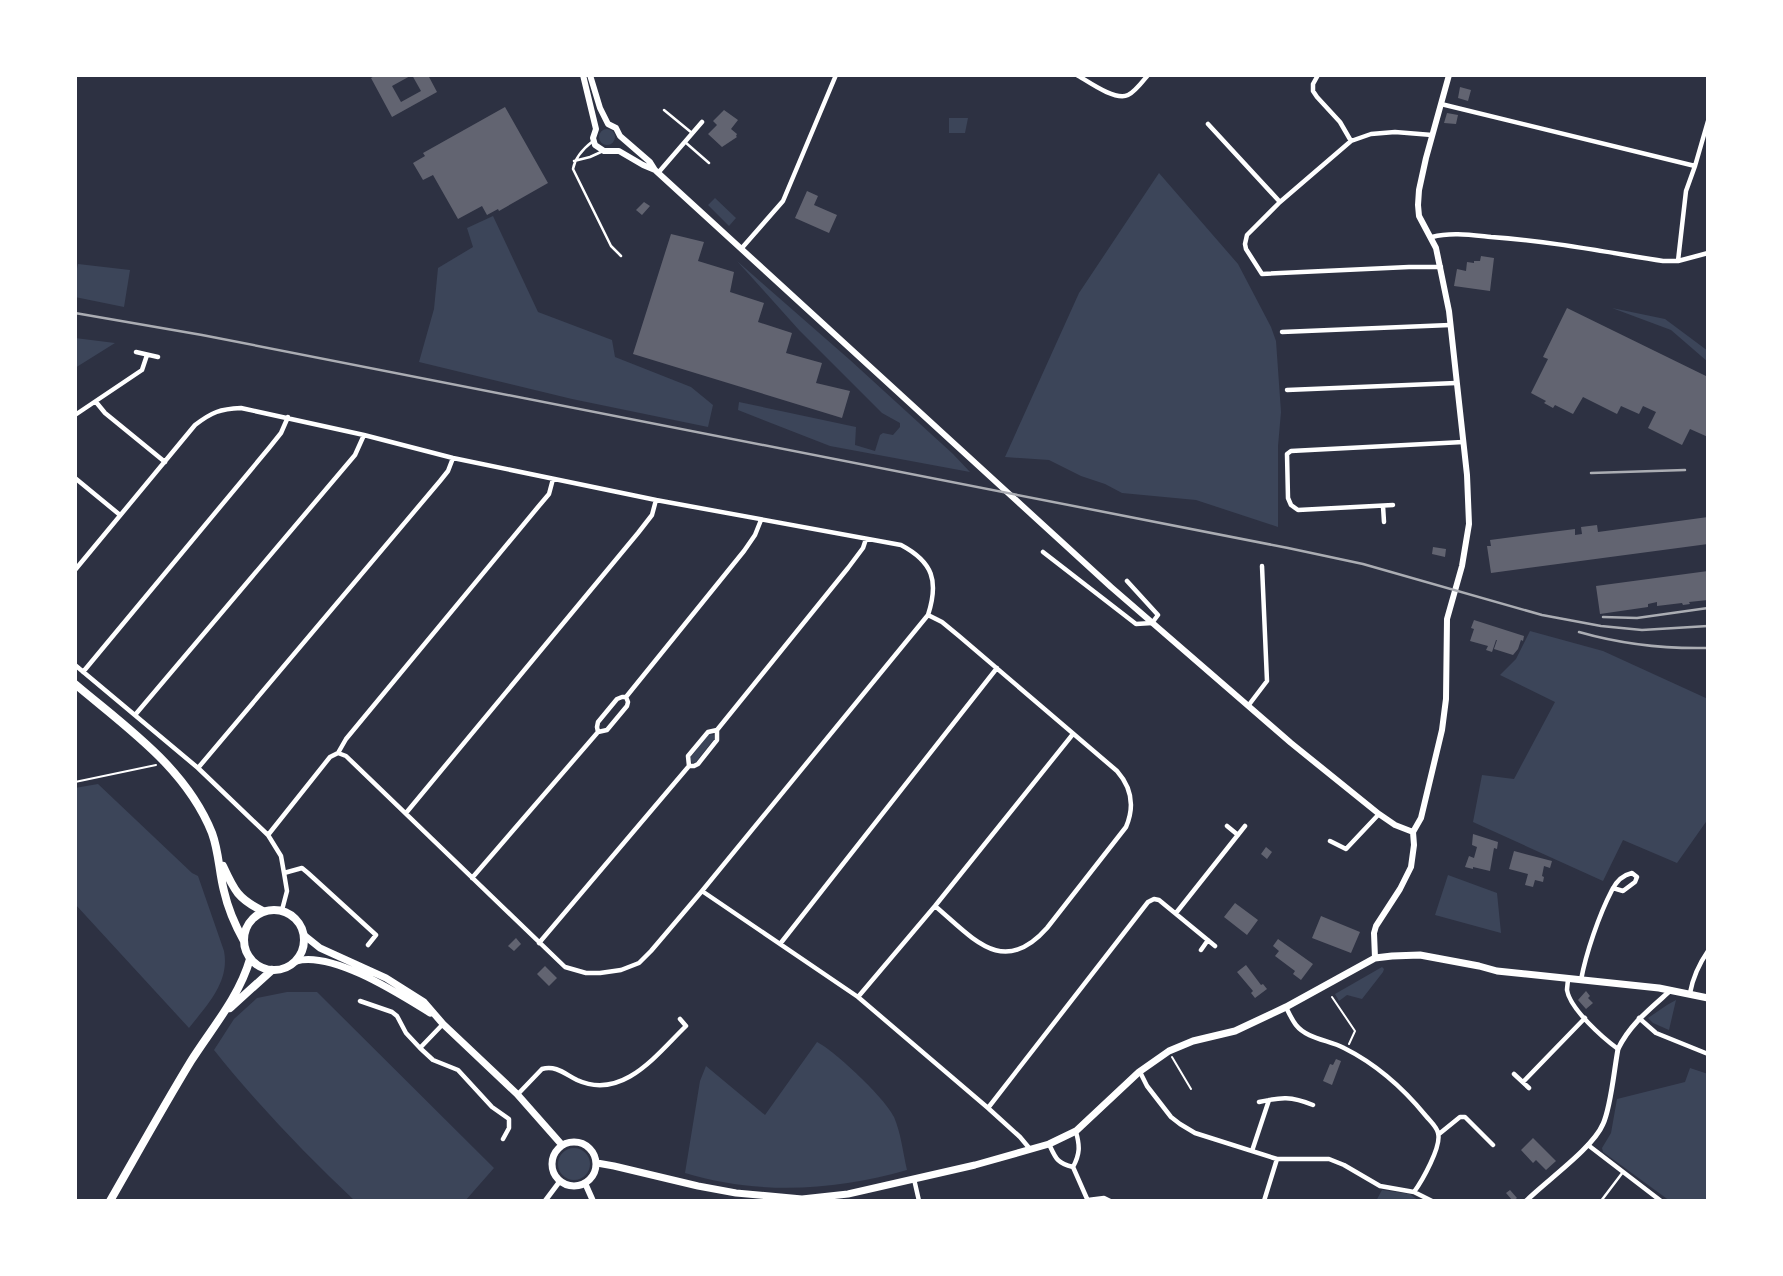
<svg xmlns="http://www.w3.org/2000/svg" width="1783" height="1276" font-family="'Space Grotesk',sans-serif">
  <rect width="100%" height="100%" fill="#2d3142"/>
  <path fill="#3c4559" d="M949,118h19l-3,15h-16z
    M599 137a8 8 0 1 1 16 0a8 8 0 1 1-16 0Z
    M1159,173l79,91 33,63 5,14 5,71 -3,34v81l-82,-27 -74,-7 -17,-9 -24,-8 -32,-16 -44,-3 74,-164z
    M715,198l21,20 -7,8 -21,-21z
    M493,216l45,96 74,28 3,17 76,30 22,18 -5,22 -136,-28 -153,-37 15,-53 4,-41 35,-21 -6,-19z
    M737,261l113,99 103,94 17,18 -140,-26 -92,-36 1,-8 117,25 -1,18 20,6 5,-16 3,-2 10,2 7,-8v-4l-18,-10 -83,-83z
    M78,264l52,6 -6,37 -49,-10v-20z
    M1612,308l53,11 43,32v11l-37,-32z
    M75,338l40,5 -40,25z
    M1530,631l73,20 105,48v120l-31,44 -54,-23 -20,41 -130,-59 9,-47 32,4 41,-77 -55,-27 16,-16z
    M709,734l5,1v4l-18,23 -4,1 -2,-5z
    M98,784l94,89 6,3 26,75c6,31 -17,54 -35,77l-114,-124v-116z
    M1448,875l49,18 4,40 -66,-18z
    M1382,967l2,2 -1,3 -21,27 -15,-4 -8,6 -4,-7z
    M287,992h30l177,176 -29,33h-110c-50,-47 -98,-97 -141,-151l20,-31 23,-21z
    M1676,1000l-7,30 -16,-7 -5,-5 19,-13z
    M817,1042c18,9 69,57 77,75 7,16 9,36 13,53 -72,21 -149,25 -222,3l15,-92 6,-15 59,49z
    M1690,1068l18,6v127h-38l-67,-49 -1,-4 9,-15 6,-34 68,-17z
    M558 1164a16 16 0 1 1 32 0a16 16 0 1 1-32 0Z
    M1382,1190l28,4 9,7h-43z"/>
  <path fill="#626471" fill-rule="evenodd" d="M376,75h52l9,17 -45,25 -21,-39zM412,75l9,16 -20,11 -9,-16z
    M1460,87l11,3 -3,11 -10,-3z
    M505,107l43,76 -49,28 -1,-2 -11,6 -5,-9 -24,13 -25,-44 -10,5 -10,-17 12,-7 -2,-3z
    M724,110l14,10 -7,9 6,5 -1,2 1,1 -15,10 -14,-13 9,-9 -4,-4z
    M1447,113l11,2 -2,9 -12,-1z
    M807,191l11,5 -4,9 23,10 -8,18 -34,-15z
    M644,202l6,4 -8,9 -6,-5z
    M671,234l33,8 -6,19 36,11 -4,20 34,11 -6,19 34,11 -6,20 36,10 -6,20 34,8 -8,27 -209,-64z
    M1481,256l13,2 -4,33 -36,-5 3,-17 9,2 1,-9 7,1v-2h6z
    M1567,308l141,69v60l-18,-8 -8,16 -34,-17 8,-16 -13,-6 -4,8 -18,-8 -4,8 -34,-17 -10,17 -18,-9 -2,3 -9,-5 2,-2 -15,-8 17,-34 -5,-2z
    M1708,517v27l-217,29 -4,-27h4l-1,-6 85,-11v6l7,-1 -1,-7 16,-2 1,7z
    M1433,547l13,2 -1,8 -13,-3z
    M1708,571v29l-19,2 1,2 -7,1 -1,-2 -25,3v-4l-9,2v3l-48,7 -4,-28z
    M1474,620l50,16 -1,5 -2,-1 -3,9 -5,6 -19,-6 3,-9h-1l-4,12 -6,-2 2,-4 -18,-5 4,-12 -3,-1z
    M1473,834l25,8 -1,7 -3,-1 -4,23 -17,-4v2l-8,-2 4,-11 5,2 3,-11 -5,-2z
    M1266,847l6,5 -5,7 -6,-5z
    M1514,851l38,10 -2,7 -6,-2 -2,10 2,1 -1,5 -8,-2 -2,7 -8,-2 3,-11 -19,-5z
    M1235,903l23,17 -11,15 -23,-18z
    M1321,916l39,16 -9,21 -39,-15z
    M516,938l5,6 -7,7 -6,-5z
    M1278,939l35,25 -12,16 -8,-6 2,-3 -20,-15 4,-5 -6,-5z
    M1246,965l15,20 2,-1 4,5 -12,9 -4,-5 2,-2 -16,-19z
    M545,966l12,12 -8,8 -12,-12z
    M1586,991l4,5 -2,2 5,5 -7,6 -8,-9z
    M1336,1059l5,2 -9,24 -9,-4 7,-17 3,1z
    M1533,1138l23,23 -10,9 -10,-10 -3,3 -12,-13z
    M1510,1190l7,8 -4,3 -7,-8z"/>
  <g fill="none" stroke-linecap="round" stroke-linejoin="round">
    <path stroke="#fff" stroke-width="2" d="M75,782l81,-17
      M1332,997l23,34 -6,13
      M1172,1057l19,32"/>
    <path stroke="#fff" stroke-width="2.5" d="M664,110l28,23
      M593,141c-9,7 -18,16 -20,28l38,77 10,10
      M685,142l24,21
      M574,161l16,-4 11,-5
      M1601,1201l22,-29"/>
    <path stroke="#fff" stroke-width="4.5" d="M1077,75c12,7 38,26 51,20 7,-3 15,-14 20,-20
      M1318,75l-5,9v7l4,6 23,25 11,19
      M1441,104l254,62
      M1208,124l72,78
      M1432,135l-37,-3 -24,2 -20,7 -71,61 -33,33 -2,9 1,5 16,25 147,-7h32
      M658,173l44,-51
      M1432,237c19,-5 39,-2 59,0 58,4 115,15 172,24h15l30,-8
      M741,249l42,-48 53,-126
      M1678,261l8,-70 9,-25 13,-45
      M1282,332l168,-7
      M136,352l22,5
      M1287,390l169,-7
      M96,402l9,11 60,49
      M75,415l67,-45 5,-15
      M75,478l45,37
      M1393,505l-95,5 -7,-5 -3,-7 -1,-44 4,-3 172,-9
      M1383,506l1,16
      M1043,552l93,72 16,-1 6,-8 -31,-34
      M75,570l120,-145c17,-13 25,-16 46,-17l123,27 89,23 203,42 245,45c32,17 38,36 27,70l-226,276 -51,60 -12,12 -18,7 -21,3h-14l-21,-6 -219,-211 -8,-3
      M928,615l14,7 17,14 158,135c15,17 18,35 9,56l-79,101c-44,50 -74,10 -112,-22
      M75,665l123,103 70,67 13,21 3,17 3,18 -5,19
      M83,672l186,-224 12,-15 7,-16
      M626,697h-4l-5,2 -19,23 -1,5 1,5 9,-2 20,-24 1,-4 -2,-5 118,-146 11,-16 6,-15
      M1248,706l19,-25 -5,-115
      M135,715l220,-260 9,-20
      M717,730l131,-162 15,-20 3,-9
      M198,768l242,-287 8,-10 5,-13
      M406,813l232,-280 14,-18 4,-15
      M1227,826l11,9
      M268,835l62,-78 8,-4 8,-14 192,-232 11,-13 4,-15
      M1330,841l16,8 33,-35
      M284,873l18,-5 6,5 68,62 -8,10
      M472,878l126,-146
      M702,891l156,106 130,111 32,29 10,12
      M1176,913l69,-87
      M539,943l150,-177 -1,-10 20,-24 9,-2v10l-19,24 -4,2h-5
      M780,944l217,-276
      M1201,950l7,-10
      M1568,979c0,2 -1,9 -1,11 3,19 36,48 51,59
      M1581,980c5,-27 18,-65 31,-90 4,-8 11,-15 20,-17l5,4 -2,5 -12,9 -10,-3
      M1690,993c3,-16 9,-29 18,-42
      M858,997l77,-91 138,-172
      M360,1001l32,11 5,4 9,17 14,15 13,12 25,10 34,37 17,12v9l-6,11
      M1286,1007c3,6 6,13 10,18 11,14 33,15 48,23 32,16 60,41 82,68 4,5 11,11 12,17 4,13 -16,48 -24,59
      M1639,1018l17,15 52,21
      M420,1048l23,-24
      M1140,1072l7,14 24,31 9,7 15,9 82,26h52l15,6 36,21 34,6 18,9
      M1514,1074l15,14
      M1523,1082l62,-64
      M518,1094l24,-25c14,-4 23,5 35,11 46,21 80,-26 109,-54l-6,-7
      M1259,1102c22,-5 32,-6 54,3
      M988,1108l160,-206 6,-3 5,1 56,46
      M1439,1134l21,-17h5l28,28
      M1049,1144c7,15 8,19 24,23
      M1588,1145l73,56
      M1252,1151l17,-51
      M1073,1167c7,-13 7,-21 3,-35
      M1073,1167l15,34
      M914,1179l5,22
      M1088,1200l16,-2 6,3
      M1264,1201l13,-42"/>
    <path stroke="#fff" stroke-width="5" d="M545,1201l15,-20
      M1526,1201c20,-20 67,-53 77,-77 8,-17 11,-54 15,-75 12,-25 33,-41 53,-59"/>
    <path stroke="#fff" stroke-width="6" d="M583,75l13,54 -3,9 2,7 9,6h15l24,14 12,5
      M590,75l10,33 8,16 8,4 4,8 30,26 5,8 456,417 180,156 88,71 16,11 18,7
      M1375,958l-1,-25 2,-7 24,-37 11,-22 3,-22 -1,-13 8,-14 21,-88 4,-31 1,-80 15,-53 7,-42 -2,-49 -18,-164 -13,-63 -17,-32 -1,-11 1,-15 7,-32 23,-83
      M585,1183l8,18"/>
    <path stroke="#fff" stroke-width="7" d="M305,936l15,12 66,30 38,24 19,22 74,70 45,51
      M296,961c37,-10 103,33 134,52
      M552 1164a22 22 0 1 1 44 0a22 22 0 1 1-44 0Z
      M597,1163l17,3 84,20 38,7 66,6 46,-5 127,-29 74,-21 27,-13 63,-59 30,-21 24,-10 42,-10 51,-24 89,-49 17,-2 28,-1 59,11 18,5 162,17 49,10"/>
    <path stroke="#fff" stroke-width="8" d="M75,684c52,44 111,84 137,149 7,19 7,39 12,58 4,18 11,34 20,50
      M223,866c11,24 15,33 40,45
      M244 940a30 30 0 1 1 60 0a30 30 0 1 1-60 0Z
      M230,1008l42,-38
      M110,1201c27,-47 53,-94 81,-140 21,-33 48,-64 59,-102"/>
    <path stroke="#abadb3" stroke-width="2.5" d="M75,313l127,22 1086,213 75,16 179,51 59,11 41,4 66,-4
      M1591,473l94,-3
      M1603,617l34,1 71,-10
      M1579,632c42,12 85,17 129,16"/>
  </g>
  <rect width="1783" height="1276" fill="none" stroke="#ffffff" stroke-width="154"/>
</svg>
